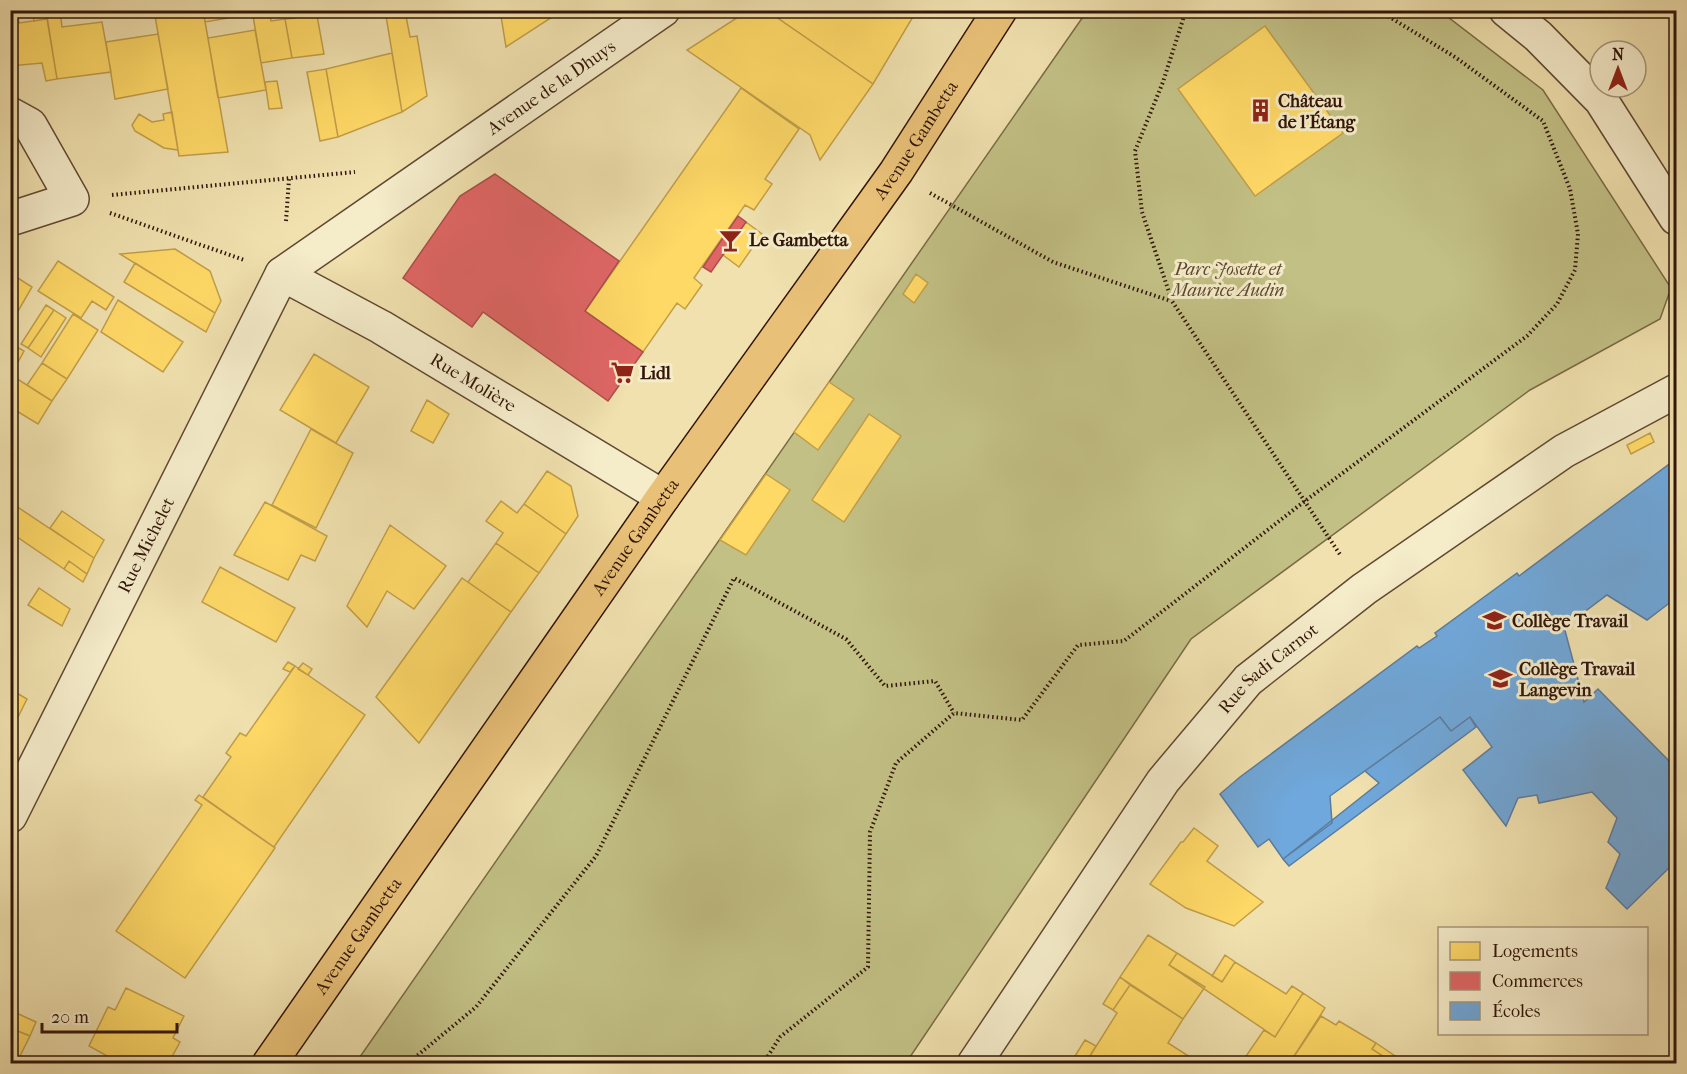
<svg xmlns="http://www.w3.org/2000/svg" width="1687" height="1074" font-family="'IM FELL French Canon',serif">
  <rect width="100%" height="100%" fill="#f0e1ae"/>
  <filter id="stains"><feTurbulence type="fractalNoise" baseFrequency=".00333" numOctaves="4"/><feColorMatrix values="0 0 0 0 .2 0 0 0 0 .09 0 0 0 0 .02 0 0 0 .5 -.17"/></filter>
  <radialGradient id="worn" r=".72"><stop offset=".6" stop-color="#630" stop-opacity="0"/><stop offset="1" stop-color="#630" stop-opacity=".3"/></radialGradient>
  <path fill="#c2c085" stroke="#7a6a46" stroke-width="1.5" d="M1087,11h353l103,79 128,198 -11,31 -130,71 -339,249 -285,424 -551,1z"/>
  <path fill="#ffd966" stroke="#c19e4a" stroke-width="1.5" d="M10,10h7l2,13 28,-4 10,60 -11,2 -4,-18 -32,3z
    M46,10h14l2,17 40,-5 9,50 -54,7z
    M101,10h51l-50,8z
    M154,10h49l25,142 -49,4z
    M203,10h25l1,8 -24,4z
    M252,10h17l2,11 14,-2 7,39 -31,5z
    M293,10h23l8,44 -32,4 -7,-39 10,-1z
    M385,10h23l-3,1 5,26 7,-1 10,60 -25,16z
    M500,10h63l-57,37z
    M749,10h17l107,74 -53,76 -10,-25 -123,-85z
    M766,10h151l-44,74z
    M46,14v5l-12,2 -1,-6z
    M1265,26l78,107 -88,63 -77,-107z
    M255,30l11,60 -48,8 -10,-60z
    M158,34l10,55 -53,10 -9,-57z
    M392,53l10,59 -64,25 -12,-68z
    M326,69l12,68 -18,4 -13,-69z
    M277,81l5,27 -13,1 -4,-27z
    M741,88l58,41 -34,50 7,5 -18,26 -9,-5 -51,73 8,7 -17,24 -8,-6 -34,49 -58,-41z
    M172,112l6,38 -14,-2 -29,-17 -3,-6 7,-11 13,8 12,-2 -1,-6z
    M10,155l5,3 -2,18h-3z
    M746,222l16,12 -23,33 -16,-12z
    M175,249l35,22 11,30 -6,12 -95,-59z
    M58,261l56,36 -8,13 -14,-9 -11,17 -43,-27z
    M135,263l80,50 -9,19 -82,-50z
    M10,273l22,14 -22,38z
    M916,274l12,9 -14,20 -11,-9z
    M118,300l65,42 -20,30 -62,-40z
    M46,305l8,5 -26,38 -7,-4z
    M54,310l12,8 -25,39 -13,-9z
    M73,314l25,16 -31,49 -25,-16z
    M10,343l14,8 -13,24 41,26 -14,23 -28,-17z
    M314,354l55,33 -33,56 -56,-33z
    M42,363l25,16 -15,22 -25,-16z
    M829,382l25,17 -36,51 -24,-18z
    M427,400l22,14 -16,29 -22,-12z
    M869,414l32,22 -57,86 -32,-22z
    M311,429l42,24 -37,75 -44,-23z
    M1650,433l4,9 -23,12 -4,-9z
    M547,471l24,15 7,30 -12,18 -42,-30z
    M766,474l24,16 -44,65 -26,-15z
    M501,501l16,12 7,-9 42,30 -27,39 -43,-30 7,-10 -17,-12z
    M10,502l84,56 -7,16 -18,-13 -5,8 -54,-37z
    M265,502l62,34 -12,25 -14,-6 -13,25 -54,-25z
    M62,511l42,29 -10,18 -44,-30z
    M390,525l56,41 -32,43 -27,-18 -20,36 -20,-21z
    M496,543l43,30 -28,39 -43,-30z
    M69,561l18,13 -4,8 -19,-13z
    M220,567l75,41 -19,34 -74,-40z
    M462,578l49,34 -92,131 -43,-46z
    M39,588l31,21 -8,17 -34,-21z
    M288,662l7,4 -5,6 -7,-3z
    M303,663l9,6 -4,6 -10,-6z
    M295,666l70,49 -91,132 -71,-50 28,-40 -5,-4 14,-20 6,3z
    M10,689l17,10 -10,20 -7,-4z
    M10,715l7,4 -7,15z
    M199,795l76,53 -90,130 -69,-47 86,-126 -7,-5z
    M1194,828l24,18 -11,15 56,41 -29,24 -48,-18 -36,-24 31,-42h2z
    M1148,935l29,18 -8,12 36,22 -22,32 -63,-42z
    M1177,953l45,29 13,-20 51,32 6,-8 11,7 -28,44 -106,-72z
    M1225,955l10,7 -13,20 -10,-6z
    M1120,977l10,8 -17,25 -10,-6z
    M1130,985l53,34 -15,24 33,21h-116l32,-51 -4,-3z
    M126,988l58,28 -11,22 7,4 -12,22h-62l3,-7 -20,-11 19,-39 7,3z
    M1303,993l22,15 -36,56h-38l-7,-5 20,-29 11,7z
    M10,1010l26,12 -6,14 -20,-8z
    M1321,1016l15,9 3,-4 37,22 -4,6 17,11 -2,4h-98z
    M10,1028l20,8 -14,28h-6z
    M1085,1040l11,6 -11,18h-15z
    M1376,1043l31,21h-20l2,-4 -17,-11z"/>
  <path fill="#e06666" stroke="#ac4e4a" stroke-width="1.5" d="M495,174l124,87 -34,50 58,41 -35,49 -125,-89 -11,15 -69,-49 57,-82z
    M738,216l8,6 -35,50 -8,-5z"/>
  <path fill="#6fa8dc" stroke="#5c7c9c" stroke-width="1.5" d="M1676,459v139l-29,22 -40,-25 -28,21 -2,-2 -14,9 21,79 14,-13 78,79v102l-4,-5 -45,44 -21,-21 14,-34 -12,-12 9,-24 -25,-26 -53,11 -2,-8 -19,3 -12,28 -43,-56 29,-23 -22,-30 -19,14 -11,-14 -110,79 2,27 -49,36 -14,-20 -11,8 -38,-53 20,-17 177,-131 2,2 18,-12 -2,-3 82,-60 2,3z
    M1440,717l11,14 19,-14 6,10 -187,139 -6,-7 96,-76 -14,-12z"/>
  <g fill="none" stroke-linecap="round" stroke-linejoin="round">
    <defs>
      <g id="minor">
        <path d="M1506,10l32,26 63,64 75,118"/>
        <path d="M10,114l20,11 42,74 -62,20"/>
        <path id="s1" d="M282,274l99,53 282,170"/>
        <path id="s2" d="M10,816l272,-542 381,-264"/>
        <path id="s3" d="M974,1064l189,-283 85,-101 116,-91 200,-138 112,-60"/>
      </g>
      <g id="major">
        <path id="s4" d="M269,1064l394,-567 233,-325 104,-162"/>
      </g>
    </defs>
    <use href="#minor" stroke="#614832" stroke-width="36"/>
    <use href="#major" stroke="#311508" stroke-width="36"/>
    <path stroke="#311508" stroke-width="4" stroke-dasharray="1.5 3" stroke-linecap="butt" d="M1186,10l-23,72 -28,69 7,61 30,89 169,255
      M930,193l123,69 118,39
      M112,195l243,-23
      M110,213l134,47
      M286,221l3,-42
      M407,1064l69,-57 120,-151 138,-278 112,61 39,47 50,-5 19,32
      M763,1064l17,-27 88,-70 2,-135 26,-69 58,-50 68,7 56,-75 46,-4 181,-140 222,-165 30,-32 18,-34 3,-36 -8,-45 -27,-68 -88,-64 -77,-47"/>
    <use href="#minor" stroke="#f5ecca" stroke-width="33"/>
    <use href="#major" stroke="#e8c077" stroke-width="33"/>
  </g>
  <defs>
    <symbol id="building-bare" viewBox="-9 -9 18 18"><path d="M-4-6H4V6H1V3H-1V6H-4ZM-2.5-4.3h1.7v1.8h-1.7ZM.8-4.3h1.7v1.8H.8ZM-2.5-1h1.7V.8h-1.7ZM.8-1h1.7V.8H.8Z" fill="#8f2418" stroke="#f5ecca" stroke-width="2.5" paint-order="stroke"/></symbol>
    <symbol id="bar-bare" viewBox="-9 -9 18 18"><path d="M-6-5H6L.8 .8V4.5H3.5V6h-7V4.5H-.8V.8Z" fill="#8f2418" stroke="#f5ecca" stroke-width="2.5" paint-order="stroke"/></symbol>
    <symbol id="supermarket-bare" viewBox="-9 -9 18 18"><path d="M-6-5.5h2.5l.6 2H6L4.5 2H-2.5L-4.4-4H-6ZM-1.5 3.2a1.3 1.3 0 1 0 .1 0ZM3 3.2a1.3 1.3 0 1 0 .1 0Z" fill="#8f2418" stroke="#f5ecca" stroke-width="2.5" paint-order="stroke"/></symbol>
    <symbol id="school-bare" viewBox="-9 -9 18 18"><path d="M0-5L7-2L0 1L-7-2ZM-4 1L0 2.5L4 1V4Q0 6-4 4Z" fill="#8f2418" stroke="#f5ecca" stroke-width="2.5" paint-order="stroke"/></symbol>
  </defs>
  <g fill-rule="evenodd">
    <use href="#building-bare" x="1244" y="94" width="33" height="33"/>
    <use href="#bar-bare" x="714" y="224" width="33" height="33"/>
    <use href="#supermarket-bare" x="606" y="356" width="33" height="33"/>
    <use href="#school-bare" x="1478" y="604" width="33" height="33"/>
    <use href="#school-bare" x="1484" y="662" width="33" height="33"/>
  </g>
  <g text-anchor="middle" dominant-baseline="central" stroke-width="6" stroke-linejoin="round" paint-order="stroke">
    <g font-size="18" fill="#311508" stroke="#f5ecca">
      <text stroke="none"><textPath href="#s2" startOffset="934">Avenue de la Dhuys</textPath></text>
      <text stroke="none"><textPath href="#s4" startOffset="1128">Avenue Gambetta</textPath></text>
      <text stroke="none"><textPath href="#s1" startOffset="220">Rue Molière</textPath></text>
      <text stroke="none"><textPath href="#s4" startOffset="642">Avenue Gambetta</textPath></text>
      <text stroke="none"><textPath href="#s2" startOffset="303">Rue Michelet</textPath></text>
      <text stroke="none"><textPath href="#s3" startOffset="495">Rue Sadi Carnot</textPath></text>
      <text stroke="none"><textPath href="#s4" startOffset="156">Avenue Gambetta</textPath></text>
    </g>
    <g font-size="18" font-weight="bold" fill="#311508" stroke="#f5ecca" text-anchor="start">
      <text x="1278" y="101">Château<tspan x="1278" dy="21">de l'Étang</tspan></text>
      <text x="749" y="240">Le Gambetta</text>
      <text x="640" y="373">Lidl</text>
      <text x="1512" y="621">Collège Travail</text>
      <text x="1519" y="669">Collège Travail<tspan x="1519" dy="21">Langevin</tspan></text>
    </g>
    <g font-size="18" font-style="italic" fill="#5c482e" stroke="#f5ecca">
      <text x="1228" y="269">Parc Josette et<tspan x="1228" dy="21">Maurice Audin</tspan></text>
    </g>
  </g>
  <rect width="1687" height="1074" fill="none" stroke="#f0e1ae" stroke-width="36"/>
  <rect x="12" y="12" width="1663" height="1050" fill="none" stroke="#311508" stroke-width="3"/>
  <rect x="18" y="18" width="1651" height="1038" fill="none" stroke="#311508" stroke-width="1.5"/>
  <rect x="1438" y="927" width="210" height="108" fill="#f5ecca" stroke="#a7967c" stroke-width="1.5"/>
  <rect x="1450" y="942" width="30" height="18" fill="#ffd966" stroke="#a7967c" stroke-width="1.5"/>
  <text x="1492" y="957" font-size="18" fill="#311508">Logements</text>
  <rect x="1450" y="972" width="30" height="18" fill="#e06666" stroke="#a7967c" stroke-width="1.5"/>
  <text x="1492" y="987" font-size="18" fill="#311508">Commerces</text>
  <rect x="1450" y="1002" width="30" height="18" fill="#6fa8dc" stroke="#a7967c" stroke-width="1.5"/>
  <text x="1492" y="1017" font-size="18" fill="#311508">Écoles</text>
  <g transform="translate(1618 69)"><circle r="28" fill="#f5ecca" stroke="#a7967c" stroke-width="1.5"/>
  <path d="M0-4.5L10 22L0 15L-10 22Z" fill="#8f2418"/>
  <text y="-9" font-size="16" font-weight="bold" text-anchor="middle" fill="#311508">N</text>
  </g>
  <path d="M42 1023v9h135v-9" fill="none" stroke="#311508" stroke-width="3"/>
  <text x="51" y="1023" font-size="18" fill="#311508" stroke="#f5ecca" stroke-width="4.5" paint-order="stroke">20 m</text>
  <rect width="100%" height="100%" filter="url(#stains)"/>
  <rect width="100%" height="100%" fill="url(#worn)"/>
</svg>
